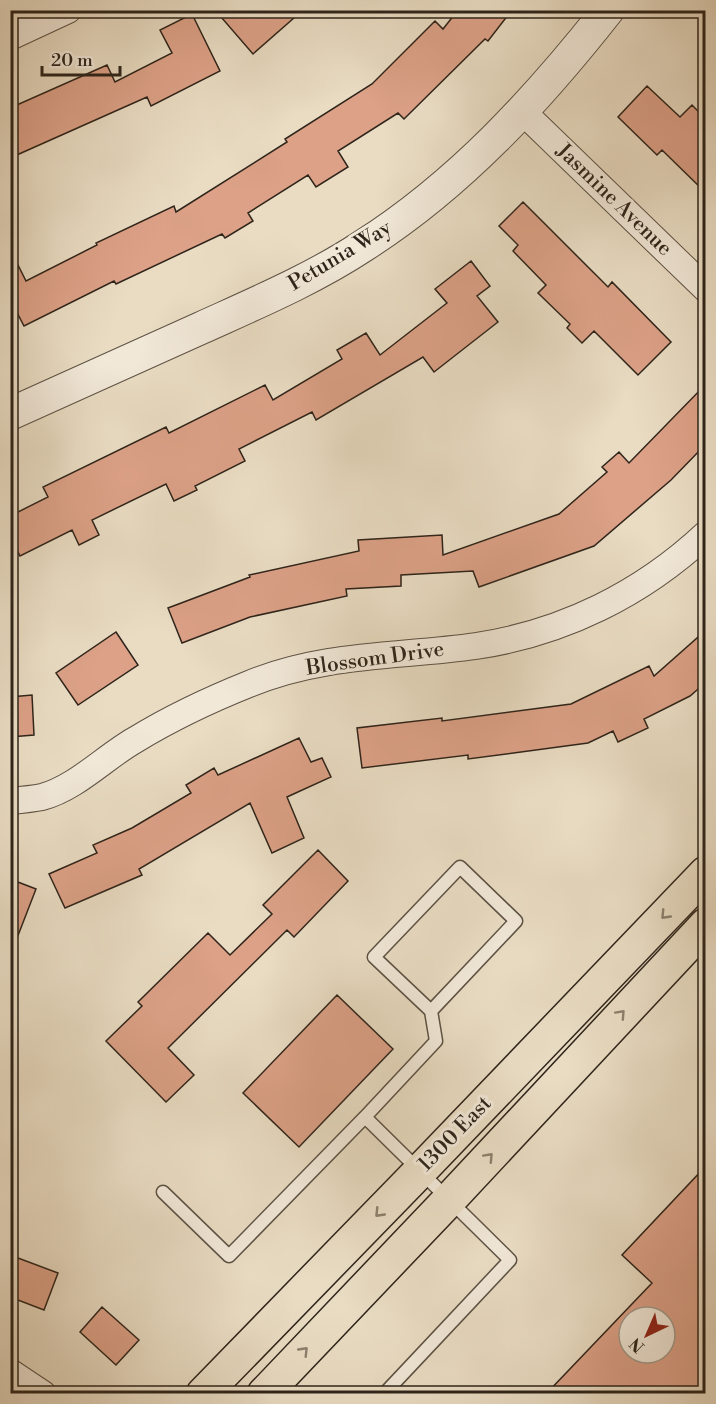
<svg xmlns="http://www.w3.org/2000/svg" width="716" height="1404" font-family="'Libre Bodoni',serif">
  <rect width="100%" height="100%" fill="#e9dcc3"/>
  <filter id="stains"><feTurbulence type="fractalNoise" baseFrequency=".00333" numOctaves="4"/><feColorMatrix values="0 0 0 0 .2 0 0 0 0 .09 0 0 0 0 .02 0 0 0 .5 -.17"/></filter>
  <radialGradient id="worn" r=".72"><stop offset=".6" stop-color="#630" stop-opacity="0"/><stop offset="1" stop-color="#630" stop-opacity=".3"/></radialGradient>
  <path fill="#dca187" stroke="#2e241a" stroke-width="1.5" fill-rule="evenodd" d="M215,10h88l-50,44z
    M458,10h54l-24,31 -3,-2 -81,80 -6,-6 -60,38 10,16 -32,20 -8,-12 -60,38 5,8 -28,17 -3,-4 -106,50 -2,-3 -90,45 -14,-27v-50l16,32 71,-36 -1,-2 78,-37 2,6 111,-70 -2,-3 87,-55 63,-63 8,8z
    M192,14l28,57 -69,35 -4,-9 -137,61v-50l97,-43 8,17 57,-29 -12,-23z
    M647,86l33,31 12,-12 13,13v74l-43,-42 -5,5 -39,-38z
    M523,202l85,85 4,-5 59,60 -33,33 -44,-44 -12,12 -15,-15 3,-4 -32,-31 8,-8 -33,-34 5,-6 -19,-19z
    M471,261l19,25 -13,10 21,26 -64,50 -11,-15 -107,63 -4,-8 -73,37 6,12 -50,25 2,4 -23,11 -8,-17 -74,36 7,15 -20,10 -7,-15 -52,26 -10,-20v-20l38,-19 -5,-10 123,-60 3,6 96,-48 8,15 69,-41 -5,-9 29,-17 14,22 67,-52 -12,-14z
    M705,385v60l-34,35 -77,66 -115,41 -6,-16 -72,4v11l-55,3 1,7 -97,21 -68,26 -14,-35 82,-31 -1,-2 110,-24 -1,-11 84,-5 1,20 116,-41 48,-42 -5,-5 17,-15 10,11z
    M705,631v52l-15,13 -46,23 4,9 -30,14 -5,-11 -25,12 -120,16v-4l-106,13 -5,-40 85,-10v3l129,-17 78,-38 5,10z
    M116,632l22,33 -60,40 -22,-32z
    M32,695l2,40 -24,2v-40z
    M299,738l12,24 11,-4 9,19 -44,20 17,41 -32,15 -22,-50 -111,66 3,6 -77,33 -16,-34 48,-21 -4,-8 39,-17 59,-35 -5,-8 28,-17 4,7z
    M318,850l30,31 -54,56 -7,-7 -119,118 26,27 -28,27 -60,-61 36,-35 -4,-4 70,-69 22,22 42,-41 -9,-9z
    M10,879l26,10 -24,62h-2z
    M337,995l56,54 -94,98 -56,-54z
    M705,1167v213l-12,14h-147l106,-111 -30,-28zM629,1317h36v36h-36z
    M10,1255l48,18 -14,37 -34,-13z
    M102,1307l37,33 -23,25 -36,-33z"/>
  <g fill="none" stroke-linecap="round" stroke-linejoin="round">
    <defs>
      <path id="service" d="M365,1117l71,-76 -5,-30 85,-90 -56,-54 -86,90 57,54
        M163,1192l66,64 136,-139 145,143 -126,134"/>
      <path id="minor" d="M10,37l58,-27
        M522,111l184,178
        M10,801c11,-1 22,-2 32,-4 34,-9 63,-40 93,-57 36,-22 74,-40 114,-56 75,-31 150,-27 227,-38 87,-13 166,-52 230,-112
        M10,1372l33,22"/>
      <path id="tertiary" d="M10,414c64,-29 128,-57 191,-86 55,-25 112,-49 162,-82 96,-61 175,-147 245,-236"/>
      <path id="primary" d="M203,1394l217,-223 286,-298
        M264,1394l185,-194 257,-275"/>
    </defs>
    <use href="#service" stroke="#5d5244" stroke-width="15"/>
    <use href="#minor" stroke="#5d5244" stroke-width="28"/>
    <use href="#tertiary" stroke="#5d5244" stroke-width="34"/>
    <use href="#primary" stroke="#2e241a" stroke-width="36"/>
    <use href="#service" stroke="#f1e8d8" stroke-width="12"/>
    <use href="#minor" stroke="#f1e8d8" stroke-width="26"/>
    <use href="#tertiary" stroke="#f1e8d8" stroke-width="32"/>
    <use href="#primary" stroke="#e9dcc3" stroke-width="33"/>
  </g>
  <defs><path id="oneway-chevron" d="M-2-3.5L2.5 0L-2 3.5" fill="none" stroke-width="1.6" stroke-linecap="round" stroke-linejoin="round" transform="scale(1.5)"/></defs>
  <g stroke="#8c806e">
    <use href="#oneway-chevron" transform="translate(665 915) rotate(134)"/>
    <use href="#oneway-chevron" transform="translate(621 1014) rotate(-47)"/>
    <use href="#oneway-chevron" transform="translate(489 1157) rotate(-47)"/>
    <use href="#oneway-chevron" transform="translate(379 1213) rotate(134)"/>
    <use href="#oneway-chevron" transform="translate(304 1351) rotate(-46)"/>
  </g>
  <g text-anchor="middle" dominant-baseline="central" stroke-width="6" stroke-linejoin="round" paint-order="stroke">
    <g font-size="21" fill="#2e241a" stroke="#f1e8d8">
      <text transform="translate(614 200) rotate(44)">Jasmine Avenue</text>
      <text transform="translate(340 256) rotate(-31)">Petunia Way</text>
      <text transform="translate(375 659) rotate(-8)">Blossom Drive</text>
      <text transform="translate(455 1134) rotate(-46)">1300 East</text>
    </g>
  </g>
  <rect width="716" height="1404" fill="none" stroke="#e9dcc3" stroke-width="36"/>
  <rect x="12" y="12" width="692" height="1380" fill="none" stroke="#2e241a" stroke-width="3"/>
  <rect x="18" y="18" width="680" height="1368" fill="none" stroke="#2e241a" stroke-width="1.5"/>
  <g transform="translate(647 1335) rotate(224)"><circle r="28" fill="#f1e8d8" stroke="#a39a8c" stroke-width="1.5"/>
  <path d="M0-4.5L10 22L0 15L-10 22Z" fill="#8f2418"/>
  <text y="-9" font-size="16" font-weight="bold" text-anchor="middle" fill="#2e241a">N</text>
  </g>
  <path d="M42 66v9h78v-9" fill="none" stroke="#2e241a" stroke-width="3"/>
  <text x="51" y="66" font-size="18" fill="#2e241a" stroke="#f1e8d8" stroke-width="4.5" paint-order="stroke">20 m</text>
  <rect width="100%" height="100%" filter="url(#stains)"/>
  <rect width="100%" height="100%" fill="url(#worn)"/>
</svg>
